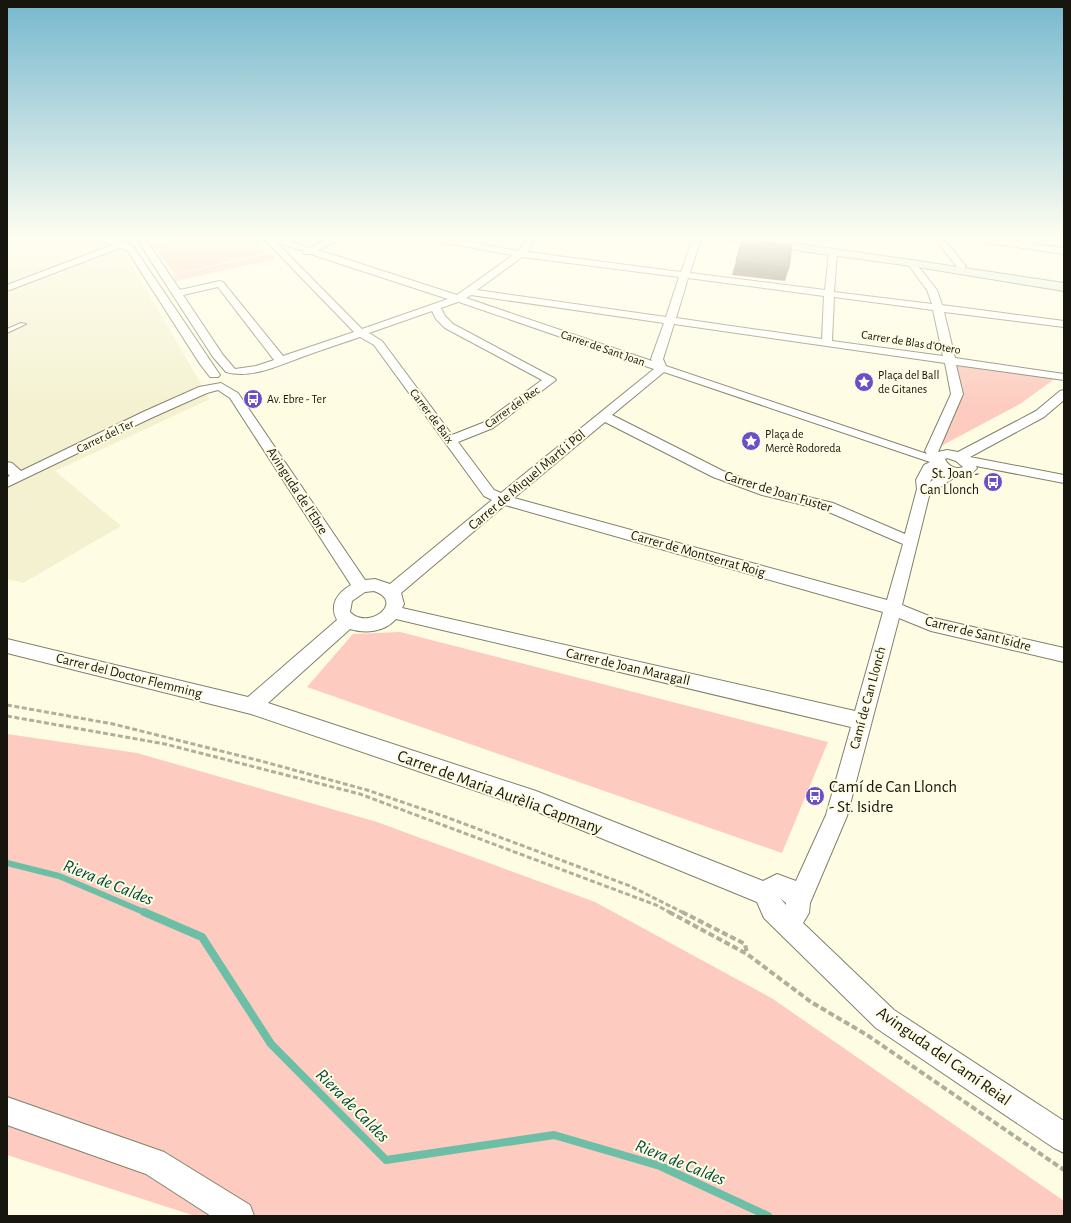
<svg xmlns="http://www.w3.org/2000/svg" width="1071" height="1223" font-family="'Alegreya Sans',sans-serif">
  <rect width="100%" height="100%" fill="#fefce3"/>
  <path fill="#f4f1d1" d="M7,238h81l21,7 15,7 86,147 -155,72 66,55 -98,57 -16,-4z"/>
  <path fill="#fdcbbf" d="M181,238h76l8,15 -90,21 -23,-30z
    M273,253l2,6 -99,22 -3,-6z
    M955,363l101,15 -36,26 -79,42 21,-50z
    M400,632l428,110 -46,111 -475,-166 46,-53z
    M7,734l130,19 240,69 218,80 178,97 291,202v15h-869l-188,-61z"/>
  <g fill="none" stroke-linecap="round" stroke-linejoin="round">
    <path stroke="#6cbfa6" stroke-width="6" d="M7,863l52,13 87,37"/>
    <path stroke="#6cbfa6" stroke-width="8" d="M144,912l58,25 69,107 115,116 168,-25 106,31 108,50"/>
    <defs>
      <path id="lane" d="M21,323l5,1 -19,9v-4z"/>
      <path id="street" d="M95,238h14l16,4 8,4 87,129 -2,2h-8l-10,-13 -73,-114 -7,-2 -113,43v-6l105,-40z
        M136,238h9l35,52 40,-9 3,1 60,74 71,-24 -91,-94h18l28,10 21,-10h12l-24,12 139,45 56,-40 -80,-14 -4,-3h20l69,13 10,-13h8l-9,14 154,20 12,-34h8l-11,35 135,17 4,-37 4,-3 4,3 -3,39 98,12 -5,-14 -20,-27 4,-3 3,1 23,29 5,15 122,16v6l-120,-15 11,46 109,16v6l-108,-15 7,29 -25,58 9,-2 11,2 78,-41 24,-20 4,-1v10l-20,17 -74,40 94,18v8l-88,-17 1,2c-8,11 -15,5 -22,9 -10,6 -13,11 -25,15l-28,113 32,13 130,30v14l-133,-31 -32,-13 -52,198 -37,87 -1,10 -6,10 91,87 170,111v32l-10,-5 -178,-120 -112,-110 -7,-16 -222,-91 -284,-97 -244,-61v-14l241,58 89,-77c-8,-15 0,-27 14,-35l-121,-187 -12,-8 -11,3 -56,25 -144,69v-10l3,-1 -3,-3v-11l5,1 9,8 122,-59 56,-25 22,-4 17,10 127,187 10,-1 15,5 102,-84 -8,-4 -110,-151 -14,-8c-20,7 -39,13 -58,20 -24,9 -51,22 -76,15l-13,-15zM276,242l27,9 1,3h6l138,45 -86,30zM522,257l157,20 -13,40 -189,-27zM688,278l136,18 -2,43 -146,-21zM218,287l56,73 -18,6 -21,3 -12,-14 -40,-60zM471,295l193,28 -13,36 1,2 -186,-63zM834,297l99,13 10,46 -111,-15zM458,302h1l195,67 -153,124 -7,-3 -36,-48 35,-14 63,-48 -2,-2 -101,-54 -8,-8 -4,-8zM432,311l4,8 9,9 97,52 -57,42 -33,13 -70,-94 -13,-8zM674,324l271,39 6,31 -26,57 2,3 -261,-88 -3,-7zM664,372l266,90 -6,3 -8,15 1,9 -12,45 -72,-31 -62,-15 -48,-17 -111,-56zM605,422l108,55 49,18 62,15 79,34 -16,56 -373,-102zM947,458l9,3 7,6c-7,3 -15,-1 -18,-8zM937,469l6,4 -13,9 5,-11zM505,505l378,107 -28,99 -453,-103 2,-4 -3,-11zM374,591c32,11 -6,40 -24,21l2,-11 13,-9zM396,619l455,108 -25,88 -30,66 -19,-7 -14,7 -227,-90 -268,-88 82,-74c16,5 34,3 46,-10zM780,898l6,5v2z
        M934,238h9l21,26 2,2 -2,2h-6z
        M971,238h25l68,10v6l-89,-13z
        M7,1097l157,55 86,53 4,11h-43l-65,-42 -139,-49z"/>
      <path id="secondary" d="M724,238h33l154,22 153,23v8l-153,-25 -182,-25z"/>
    </defs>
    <use href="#lane" stroke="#83816b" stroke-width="2"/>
    <use href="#street" stroke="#83816b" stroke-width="2"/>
    <use href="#secondary" stroke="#83816b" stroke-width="2"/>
    <path stroke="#b0af9b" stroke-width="3" stroke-dasharray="5 2.5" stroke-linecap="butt" d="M7,705l106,19 148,37 106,29 79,27 184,69 54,27
      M7,716l158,28 195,50 296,111 15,8"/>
    <path stroke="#b0af9b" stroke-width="4" stroke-dasharray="6 3" stroke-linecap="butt" d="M669,912l78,42 64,48 56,33 197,135
      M682,912l63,32 2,10"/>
    <use href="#lane" fill="#fff" fill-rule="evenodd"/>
    <use href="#street" fill="#fff" fill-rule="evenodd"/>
    <use href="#secondary" fill="#e5f2e0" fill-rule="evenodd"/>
  </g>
  <path fill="#6b5d4f" d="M736,261l53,7 -4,13 -53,-6z"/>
  <path fill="#7c6c5c" stroke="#574c40" d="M742,239l50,6 -3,23 -53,-7z"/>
  <linearGradient id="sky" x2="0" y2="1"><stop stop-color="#76b8ce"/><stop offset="0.58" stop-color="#fffef2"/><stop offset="1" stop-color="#fffef2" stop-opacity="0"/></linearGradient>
  <rect width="1071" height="410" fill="url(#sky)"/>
  <defs>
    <symbol id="sight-disc" viewBox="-11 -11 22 22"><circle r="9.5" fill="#6950c9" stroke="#fefce3"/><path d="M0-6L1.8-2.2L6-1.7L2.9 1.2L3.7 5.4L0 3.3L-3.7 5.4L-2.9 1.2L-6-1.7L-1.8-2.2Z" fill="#fff"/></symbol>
    <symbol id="bus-disc" viewBox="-11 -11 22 22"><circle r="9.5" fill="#6950c9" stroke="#fefce3"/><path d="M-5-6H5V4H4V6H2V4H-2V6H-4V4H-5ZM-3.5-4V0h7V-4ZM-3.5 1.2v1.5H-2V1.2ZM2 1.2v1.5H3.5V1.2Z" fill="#fff"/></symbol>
  </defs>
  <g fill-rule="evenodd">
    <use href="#sight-disc" x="853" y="371" width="22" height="22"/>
    <use href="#bus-disc" x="242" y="388" width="22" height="22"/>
    <use href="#sight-disc" x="740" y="430" width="22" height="22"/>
    <use href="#bus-disc" x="982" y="471" width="22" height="22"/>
    <use href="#bus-disc" x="804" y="785" width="22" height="22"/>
  </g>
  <g text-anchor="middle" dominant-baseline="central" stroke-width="4" stroke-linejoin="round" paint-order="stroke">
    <g font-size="12" fill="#17160e" stroke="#fefce3">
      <text transform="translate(911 342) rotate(9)">Carrer de Blas d'Otero</text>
      <text transform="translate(603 348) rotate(19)">Carrer de Sant Joan</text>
      <text transform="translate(512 407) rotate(-35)">Carrer del Rec</text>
      <text transform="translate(432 416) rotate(53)">Carrer de Baix</text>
      <text transform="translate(105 436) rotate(-26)">Carrer del Ter</text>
    </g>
    <g font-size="12" fill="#17160e" stroke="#fefce3" text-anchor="start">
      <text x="878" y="375">Plaça del Ball<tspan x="878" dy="14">de Gitanes</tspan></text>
      <text x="267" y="399">Av. Ebre - Ter</text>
      <text x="765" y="434">Plaça de<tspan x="765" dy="14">Mercè Rodoreda</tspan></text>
    </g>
    <g font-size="14" fill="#17160e" stroke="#fefce3" text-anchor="end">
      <text x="979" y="474">St. Joan -<tspan x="979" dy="16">Can Llonch</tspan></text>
    </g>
    <g font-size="14" fill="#17160e" stroke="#fefce3">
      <text transform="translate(527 480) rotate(-40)">Carrer de Miquel Martí i Pol</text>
      <text transform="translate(297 491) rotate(57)">Avinguda de l'Ebre</text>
      <text transform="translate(778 492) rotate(17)">Carrer de Joan Fuster</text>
      <text transform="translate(698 554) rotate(16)">Carrer de Montserrat Roig</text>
      <text transform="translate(978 634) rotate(14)">Carrer de Sant Isidre</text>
      <text transform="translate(628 667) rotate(13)">Carrer de Joan Maragall</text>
      <text transform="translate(129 676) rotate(14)">Carrer del Doctor Flemming</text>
      <text transform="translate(868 698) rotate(-75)">Camí de Can Llonch</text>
    </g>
    <g font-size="17" fill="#17160e" stroke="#fefce3" text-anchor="start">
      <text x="829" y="786">Camí de Can Llonch<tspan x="829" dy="20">- St. Isidre</tspan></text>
    </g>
    <g font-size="17" fill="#17160e" stroke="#fefce3">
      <text transform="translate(500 792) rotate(20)">Carrer de Maria Aurèlia Capmany</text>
      <text transform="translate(944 1056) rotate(35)">Avinguda del Camí Reial</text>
    </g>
    <g font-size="18" font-style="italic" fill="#004c3c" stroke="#fefce3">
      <text transform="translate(108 883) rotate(22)">Riera de Caldes</text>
      <text transform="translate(352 1106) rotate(45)">Riera de Caldes</text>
      <text transform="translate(680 1163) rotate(22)">Riera de Caldes</text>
    </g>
  </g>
  <rect width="1071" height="1223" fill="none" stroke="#17160e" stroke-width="16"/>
</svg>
